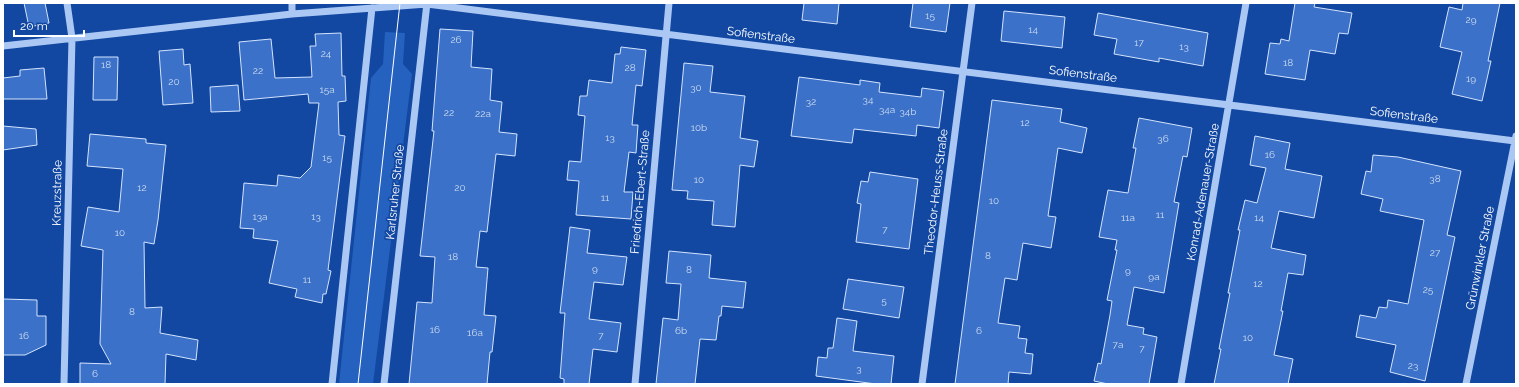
<svg xmlns="http://www.w3.org/2000/svg" width="1519" height="387" font-family="Raleway,sans-serif">
  <rect width="100%" height="100%" fill="#1248a1"/>
  <path fill="#2561bf" d="M385,32l20,1 -2,31 9,10 -39,310h-34l32,-306 12,-14z"/>
  <path fill="#3b71c8" stroke="#d4e4fe" d="M24,3h21l4,20 -20,4z
    M804,3h35l-2,21 -35,-4z
    M913,3h37l-4,29 -36,-5z
    M1295,3h20l-1,4 38,6 -4,21 -9,-1 -4,21 -25,-4 -5,30 -40,-6 5,-31 10,1 1,-5 8,2z
    M1463,3h37l-12,58h3l-9,40 -30,-7 10,-42 -22,-5 9,-40 13,3z
    M1004,11l61,6 -3,31 -61,-7z
    M1098,13l110,20 -5,33 -44,-8v4l-45,-8 3,-15 -23,-4z
    M440,29l33,2 -2,36 21,2 -2,31 12,2 -3,30 18,2 -2,22 -19,-2 -9,78 -7,-1 -4,36 12,1 -4,47 12,1 -4,36h-2l-3,32h-78l8,-82 15,1 3,-46 -15,-1 14,-125h-2z
    M341,33l1,43h3l1,25 -8,1 1,33 6,1 -17,134 3,1 -5,23h-3l-1,9 -27,-6 2,-8 -28,-6 9,-42 -25,-3 1,-9 -14,-1 4,-45 33,3 1,-11 22,3 11,-11 8,-64h-10l-1,-9 -64,6 -5,-58 32,-3 4,39 37,-1 -2,-31h6l-1,-12z
    M621,47l25,3 -4,36 -6,-1 -4,40h6l-2,28 -7,-1 -5,40h9l-2,27 -55,-4 3,-34 -12,-1 2,-19 12,1 4,-46 -7,-1 2,-19h7l2,-16 23,3 3,-29h5z
    M183,49l1,16 6,-1 3,39 -30,2 -4,-54z
    M94,57h24l-1,43h-24z
    M684,63l29,3 -3,26 35,4 -5,42 18,3 -4,26 -14,-2 -5,62 -23,-2 2,-24 -27,-2 1,-8 -16,-1z
    M44,68l3,31h-44v-21l17,-2v-6z
    M799,77l61,8v-5l20,3 -1,9 42,5 1,-9 22,3 -5,37 -22,-3 -1,11 -62,-7 -2,14 -61,-7z
    M238,85l2,26 -29,1 -1,-25z
    M992,100l70,9 -2,13 27,6 -5,25 -24,-5 -10,68 8,1 -5,31 -28,-5 -6,37 -12,-2 -7,45 22,3 -2,12 9,1 -2,14 8,1 -2,20 -22,-2 -1,12h-53z
    M1139,118l53,10 -5,29 -4,-1 -9,46 5,1 -15,90 -30,-6 -7,38 17,3 -1,6 14,3 -8,47h-41l-14,-3 4,-18 3,1 9,-49 2,-14 -5,-1 10,-50h-2l2,-10 -18,-3 9,-47 20,3 8,-45h-3z
    M3,126l33,3 1,16 -34,5z
    M90,134l56,5v4l20,2 -8,75 -4,24 -10,-2 1,66 17,-1 -2,26 38,7 -2,20 -30,-6 -1,30h-85v-21l31,1 -11,-20 3,-94 -22,-4 7,-39 31,5 4,-43 -36,-3z
    M1255,136l35,7 -5,26 37,7 -8,42 -35,-7 -8,37 35,7 -3,20 -15,-2 -7,38h2l-9,44 19,4 -5,25h-74l7,-35h-2l11,-56h-2l12,-63h-2l7,-30 12,3 9,-35 -16,-3z
    M1373,155l25,2 63,14 -14,64 8,2 -30,144 -35,-9 6,-27 -40,-8 4,-22 16,3 3,-11 8,1 1,-8 20,4 16,-84 -44,-9 3,-12 -22,-5 5,-23 5,1z
    M870,172l48,7 -9,70 -53,-7 5,-38 -4,-1 4,-22 7,1z
    M570,227l20,3 -3,23 40,4 -4,28 -29,-3 -5,37 32,4 -4,29 -24,-3 -4,35h-25v-5l-4,-1 5,-65h-5z
    M669,251l42,4 -2,23 37,4 -3,26 -21,-2 -1,10h-2l-3,24 -16,-1 -5,45h-39l7,-66 15,2 3,-36 -15,-1z
    M848,279l56,8 -5,31 -56,-9z
    M3,299l34,1v16h9v29l-21,10h-22z
    M837,318l20,3 -4,30 41,5 -3,28h-15l-60,-8 2,-19 9,1 1,-10h5z"/>
  <g fill="none" stroke-linecap="round" stroke-linejoin="round">
    <path stroke="#abc8f5" stroke-width="7" d="M292,3v11
      M3,46l289,-32 135,-10 1088,137
      M64,384l8,-346 -5,-35
      M332,384l40,-376
      M384,384l43,-381
      M635,384l34,-381
      M922,384l50,-381
      M1181,384l65,-381
      M1466,384l50,-248"/>
    <path stroke="#fff" stroke-width="1" d="M358,384l42,-381"/>
  </g>
  <g text-anchor="middle" dominant-baseline="central" stroke-width="3.5" stroke-linejoin="round" paint-order="stroke">
    <g font-size="10" fill="#cedcf1">
      <text x="930" y="15">15</text>
      <text x="1471" y="19">29</text>
      <text x="1033" y="29">14</text>
      <text x="456" y="39">26</text>
      <text x="1139" y="42">17</text>
      <text x="1184" y="46">13</text>
      <text x="326" y="53">24</text>
      <text x="1288" y="62">18</text>
      <text x="106" y="64">18</text>
      <text x="630" y="67">28</text>
      <text x="258" y="70">22</text>
      <text x="1471" y="78">19</text>
      <text x="174" y="81">20</text>
      <text x="696" y="87">30</text>
      <text x="327" y="89">15a</text>
      <text x="868" y="99">34</text>
      <text x="811" y="101">32</text>
      <text x="887" y="109">34a</text>
      <text x="908" y="111">34b</text>
      <text x="449" y="112">22</text>
      <text x="483" y="113">22a</text>
      <text x="1025" y="122">12</text>
      <text x="699" y="127">10b</text>
      <text x="610" y="137">13</text>
      <text x="1163" y="138">36</text>
      <text x="1270" y="154">16</text>
      <text x="327" y="157">15</text>
      <text x="1435" y="178">38</text>
      <text x="699" y="179">10</text>
      <text x="142" y="187">12</text>
      <text x="460" y="187">20</text>
      <text x="605" y="197">11</text>
      <text x="994" y="200">10</text>
      <text x="1160" y="214">11</text>
      <text x="260" y="216">13a</text>
      <text x="316" y="216">13</text>
      <text x="1128" y="217">11a</text>
      <text x="1259" y="217">14</text>
      <text x="885" y="229">7</text>
      <text x="120" y="232">10</text>
      <text x="1435" y="252">27</text>
      <text x="988" y="255">8</text>
      <text x="453" y="256">18</text>
      <text x="595" y="268">9</text>
      <text x="689" y="269">8</text>
      <text x="1128" y="270">9</text>
      <text x="1154" y="276">9a</text>
      <text x="307" y="279">11</text>
      <text x="1258" y="283">12</text>
      <text x="1428" y="289">25</text>
      <text x="884" y="300">5</text>
      <text x="132" y="311">8</text>
      <text x="435" y="329">16</text>
      <text x="681" y="330">6b</text>
      <text x="979" y="330">6</text>
      <text x="475" y="332">16a</text>
      <text x="24" y="335">16</text>
      <text x="601" y="335">7</text>
      <text x="1248" y="337">10</text>
      <text x="1118" y="344">7a</text>
      <text x="1142" y="348">7</text>
      <text x="1413" y="365">23</text>
      <text x="859" y="368">3</text>
      <text x="95" y="373">6</text>
    </g>
    <g font-size="12" fill="#fff" stroke="#1248a1">
      <text transform="translate(761 35) rotate(7)">Sofienstraße</text>
      <text transform="translate(1083 74) rotate(7)">Sofienstraße</text>
      <text transform="translate(1404 115) rotate(7)">Sofienstraße</text>
      <text transform="translate(395 192) rotate(-84)">Karlsruher Straße</text>
      <text transform="translate(640 192) rotate(-85)">Friedrich-Ebert-Straße</text>
      <text transform="translate(936 192) rotate(-83)">Theodor-Heuss-Straße</text>
      <text transform="translate(1203 192) rotate(-80)">Konrad-Adenauer-Straße</text>
      <text transform="translate(57 193) rotate(-89)">Kreuzstraße</text>
      <text transform="translate(1480 258) rotate(-79)">Grünwinkler Straße</text>
    </g>
  </g>
  <rect width="1519" height="387" fill="none" stroke="#ffffff" stroke-width="8"/>
  <path d="M14 30v6h70v-6" fill="none" stroke="#ffffff" stroke-width="2"/>
  <text x="20" y="30" font-size="12" fill="#ffffff" stroke="#1248a1" stroke-width="3" paint-order="stroke">20 m</text>
</svg>
